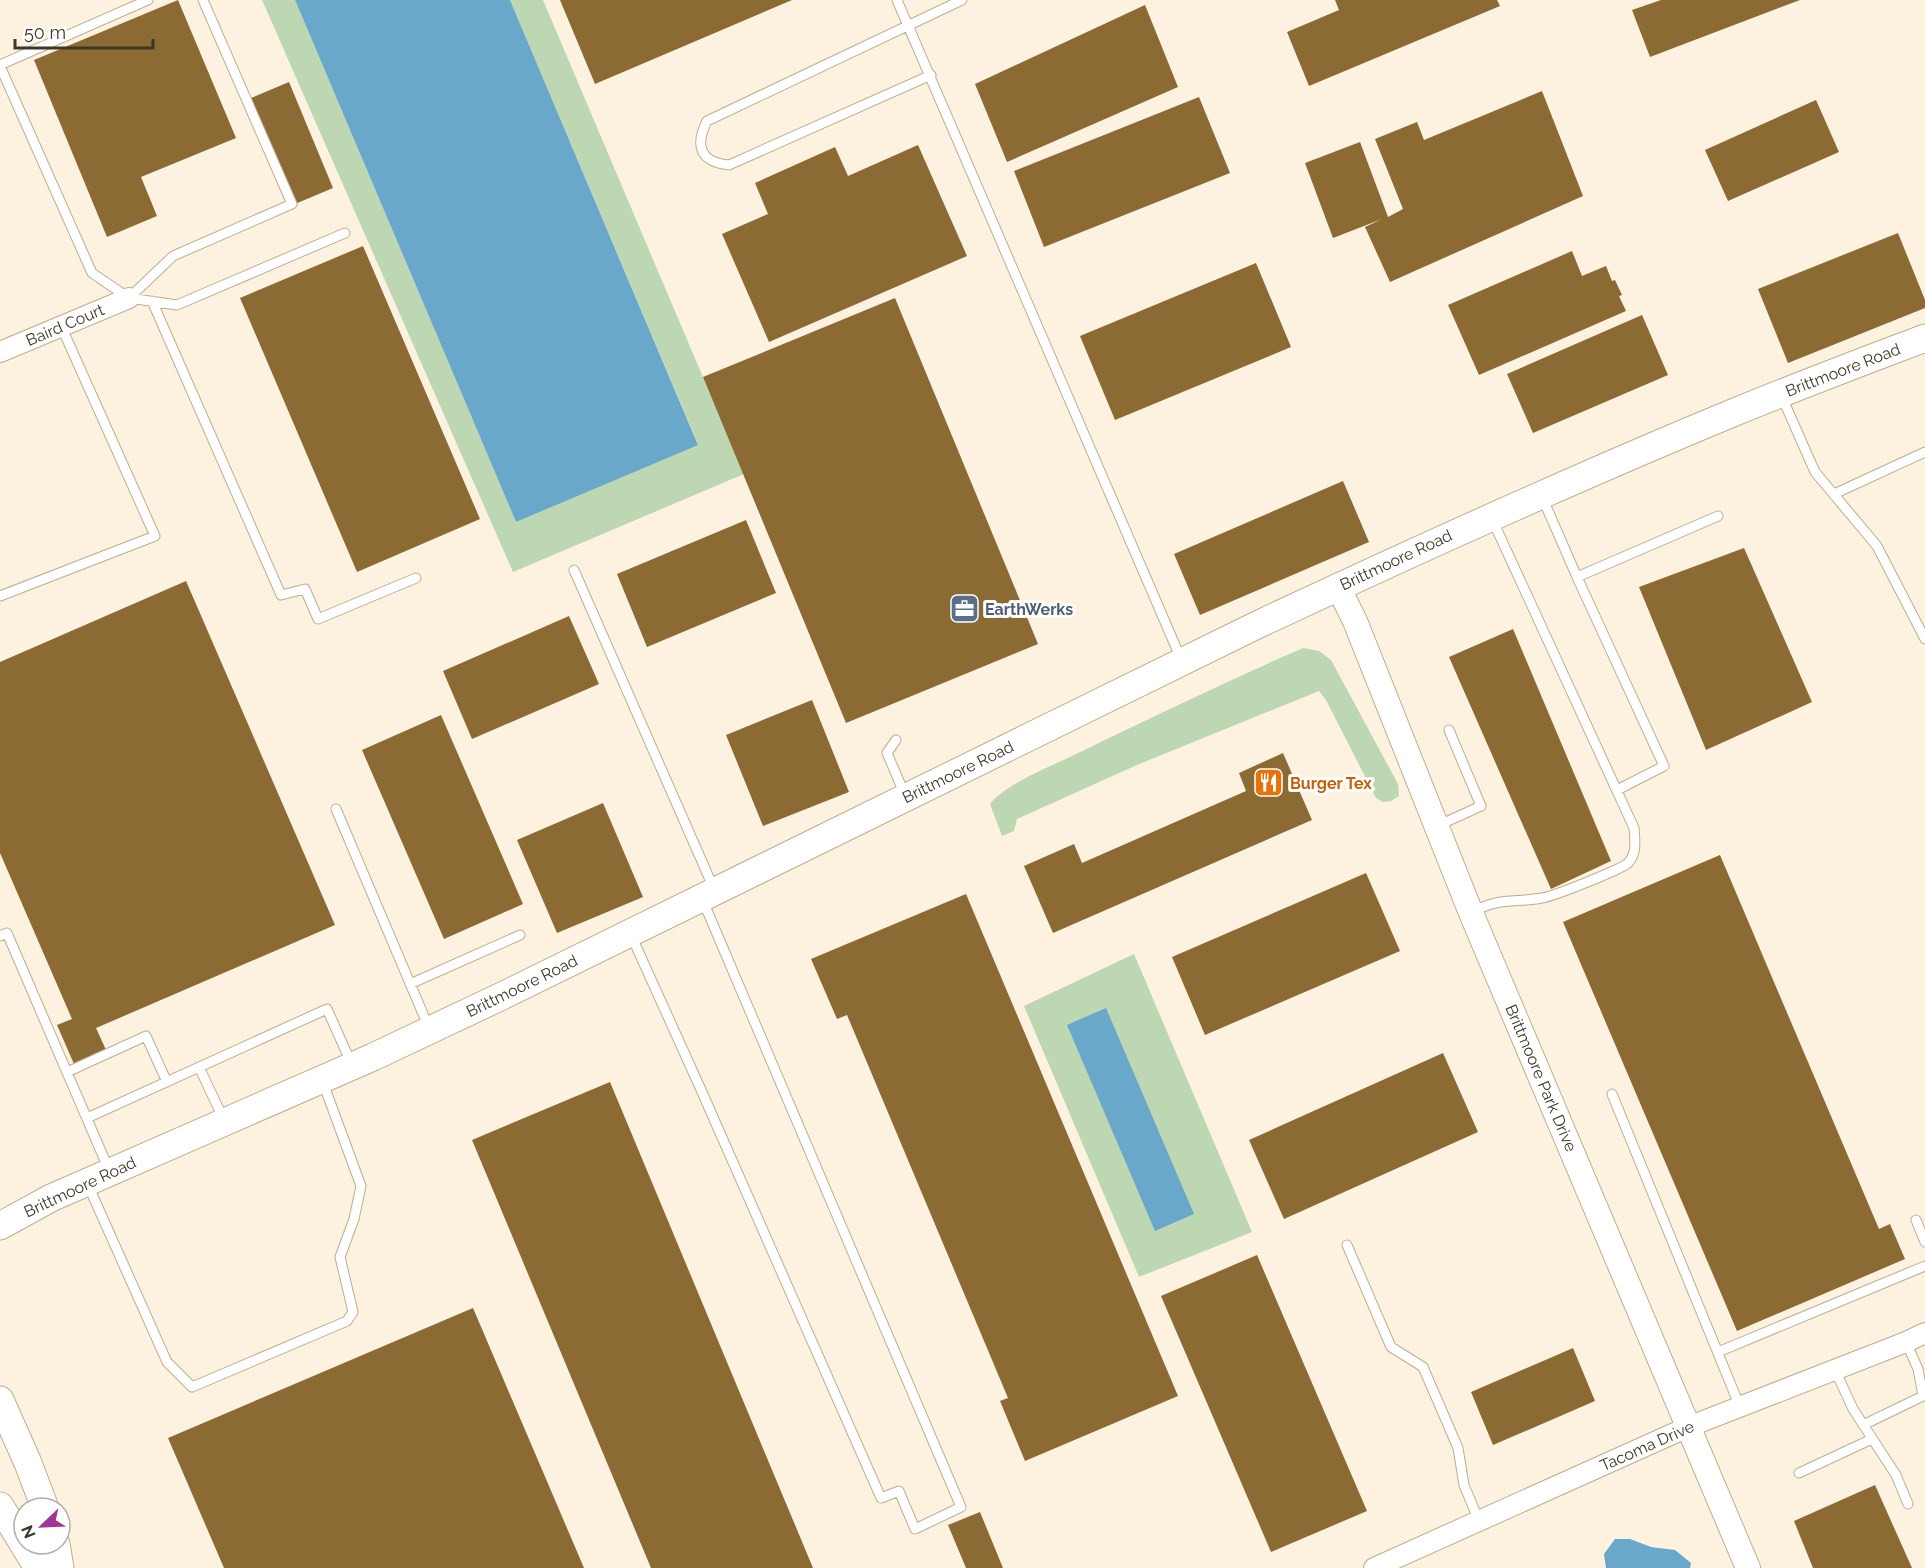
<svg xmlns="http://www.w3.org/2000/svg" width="1925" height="1568" font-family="Raleway,sans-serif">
  <rect width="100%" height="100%" fill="#fdf1df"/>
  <path fill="#bdd7b3" d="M262,0h33l221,522 182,-78 -188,-444h33l201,474 -231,98z
    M1303,648l16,3 12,9 67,124 1,12 -8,5 -8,1 -7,-4 -50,-98 -7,-9 -182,74 -120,54 -3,12 -12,5 -12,-32c14,-19 59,-37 82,-48 76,-37 153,-74 231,-108z
    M1134,954l118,278 -113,45 -115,-271z"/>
  <path fill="#69a7cb" d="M295,0h215l188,445 -182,77z
    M1106,1008l88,206 -39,17 -88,-206z
    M1615,1539h15l21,8 24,3 16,13 -1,5h-84l-2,-14z"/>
  <path fill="#8b6a33" d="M178,0l58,138 -95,39 16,39 -50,21 -73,-177z
    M560,0h232l-197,84z
    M1335,0h162l3,6 -191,80 -22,-54 52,-22z
    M1661,0h139l-150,57 -18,-47z
    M1145,5l33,82 -171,75 -32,-78z
    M289,82l44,106 -38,16 -44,-106z
    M1542,91l41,105 -193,86 -25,-55 17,-8 -49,19 -28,-75 55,-21 28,75 15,-8 -28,-70 42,-17 7,18z
    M1199,97l31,76 -186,74 -30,-76z
    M1816,100l23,52 -111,49 -23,-51z
    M918,145l49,111 -198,86 -47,-108 46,-20 -13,-31 80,-36 13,29z
    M1898,233l27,67v8l-137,55 -30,-74z
    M363,246l117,273 -123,53 -117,-274z
    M1572,251l10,25 24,-10 6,15 3,-1 7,15 -3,1 7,15 -147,64 -31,-70z
    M1256,263l35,84 -176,73 -35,-84z
    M895,298l143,346 -192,79 -143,-346z
    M1642,315l26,60 -135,58 -26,-59z
    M1343,481l26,61 -169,73 -26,-61z
    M746,520l30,73 -129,54 -30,-73z
    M1744,548l68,154 -106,48 -67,-163z
    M186,581l149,344 -239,103 10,22 -32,14 -17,-39 15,-6 -72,-166v-191z
    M569,616l30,68 -127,55 -29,-68z
    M1513,629l98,232 -60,28 -102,-232z
    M812,700l37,92 -86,34 -37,-91z
    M441,715l82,189 -79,35 -82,-189z
    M1283,753l29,67 -259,113 -29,-67 50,-22 8,19 164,-72 -7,-18z
    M603,803l40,94 -86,36 -40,-93z
    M1720,855l159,374 11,-5 15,35 -168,72 -174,-409z
    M1366,873l34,78 -195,84 -33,-78z
    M966,894l212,502 -153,65 -25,-60 8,-3 -161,-383 -10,4 -26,-60z
    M1443,1053l35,79 -194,87 -35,-79z
    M610,1082l203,486h-162l-179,-428z
    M1257,1255l110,256 -96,41 -110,-256z
    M473,1308l111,260h-360l-56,-130z
    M1573,1348l22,53 -102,44 -22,-53z
    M1875,1485l37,83h-99l-19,-47z
    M980,1512l23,56h-37l-18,-43z"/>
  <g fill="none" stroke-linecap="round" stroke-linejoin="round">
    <defs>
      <path id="service" d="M897,0l284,659
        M0,65l148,-65
        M0,66l92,207 37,25 48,7 168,-72
        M931,75l-202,90c-28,-3 -35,-18 -22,-44l255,-121
        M129,298l44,-42 119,-52 -89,-204
        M152,301l129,294 24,-6 13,30 98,-41
        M1781,395l34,77 62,74 48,93
        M1834,494l91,-42
        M1542,497l35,80 141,-61
        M574,570l140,319
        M1577,577l87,189 -47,24
        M0,596l155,-60 -94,-210
        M896,740l-9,13 18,42
        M336,809l93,219
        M1437,826l44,-20 -32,-76
        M1471,913c26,-16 44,-10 71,-15 10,-1 80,-29 86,-35 9,-9 7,-23 6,-35l-142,-309
        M631,935l71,157 179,406 18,-7 16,38 46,-22 -258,-606
        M0,936l7,-3 102,237
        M410,984l110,-49
        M199,1067l25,53
        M67,1072l79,-36 21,46
        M1612,1094l128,313
        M87,1118l240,-109 25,56
        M88,1185l79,177 25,25 155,-66 6,-9 -13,-55 14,-38 7,-33 -39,-106
        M1916,1220l9,22
        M1347,1245l44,102 32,20 35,81 6,37 15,36
        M1718,1352l207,-86
        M1835,1370l18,39 43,66 12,29
        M1863,1425l60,-29 -5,-27 -12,-27
        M1799,1473l73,-34"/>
      <path id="minor" d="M0,352l129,-54
        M1374,1568l314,-141 218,-85 19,-9"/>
      <path id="tertiary" d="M1338,587l17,34 116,292 277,655"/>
      <path id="secondary" d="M0,1226l51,-28 322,-141 129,-61 757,-372c158,-74 316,-146 476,-212 63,-26 127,-50 190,-74
        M0,1400l28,63 17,45
        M0,1506l38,62
        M56,1544l4,24"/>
    </defs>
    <use href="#service" stroke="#c0ad90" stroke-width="11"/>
    <use href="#minor" stroke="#c0ad90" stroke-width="22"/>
    <use href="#tertiary" stroke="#c0ad90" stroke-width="26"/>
    <use href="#secondary" stroke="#c0ad90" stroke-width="29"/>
    <use href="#service" stroke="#fff" stroke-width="9"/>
    <use href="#minor" stroke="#fff" stroke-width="20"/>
    <use href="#tertiary" stroke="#fff" stroke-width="24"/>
    <use href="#secondary" stroke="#fff" stroke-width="27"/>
  </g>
  <defs>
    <symbol id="office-square" viewBox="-11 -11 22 22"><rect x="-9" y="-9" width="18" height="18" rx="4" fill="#5c6f8a" stroke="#fff"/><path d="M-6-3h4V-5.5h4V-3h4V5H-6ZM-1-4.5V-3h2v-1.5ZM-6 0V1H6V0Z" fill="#fff"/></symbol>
    <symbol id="restaurant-square" viewBox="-11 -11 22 22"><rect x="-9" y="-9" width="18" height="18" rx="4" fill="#e8710a" stroke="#fff"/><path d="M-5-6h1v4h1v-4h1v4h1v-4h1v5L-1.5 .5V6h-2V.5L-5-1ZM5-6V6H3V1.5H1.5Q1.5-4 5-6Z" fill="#fff"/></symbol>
  </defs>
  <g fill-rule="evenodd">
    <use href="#office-square" x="948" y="592" width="33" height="33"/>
    <use href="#restaurant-square" x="1252" y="766" width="33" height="33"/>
  </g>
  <g text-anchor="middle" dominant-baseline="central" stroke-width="6" stroke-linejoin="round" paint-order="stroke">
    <g font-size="16" fill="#3e362a" stroke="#fff">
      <text transform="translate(65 325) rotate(-23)">Baird Court</text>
      <text transform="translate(1843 370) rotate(-21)">Brittmoore Road</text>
      <text transform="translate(1396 560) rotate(-25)">Brittmoore Road</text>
      <text transform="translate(958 772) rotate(-26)">Brittmoore Road</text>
      <text transform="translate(522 986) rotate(-26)">Brittmoore Road</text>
      <text transform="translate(1541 1078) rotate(67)">Brittmoore Park Drive</text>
      <text transform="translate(80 1187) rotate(-25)">Brittmoore Road</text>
      <text transform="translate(1647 1446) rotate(-24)">Tacoma Drive</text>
    </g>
    <g font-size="16" font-weight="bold" fill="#4e5e75" stroke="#fff" text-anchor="start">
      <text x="985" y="609">EarthWerks</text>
    </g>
    <g font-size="16" font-weight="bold" fill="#c56008" stroke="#fff" text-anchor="start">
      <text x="1290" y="783">Burger Tex</text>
    </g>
  </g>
  <g transform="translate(42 1526) rotate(247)"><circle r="28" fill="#ffffff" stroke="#b2afaa" stroke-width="1.5"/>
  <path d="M0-4.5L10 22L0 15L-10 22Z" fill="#9f3495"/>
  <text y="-9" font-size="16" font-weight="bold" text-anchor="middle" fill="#3e362a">N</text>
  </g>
  <path d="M15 39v9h138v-9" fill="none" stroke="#3e362a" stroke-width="3"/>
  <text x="24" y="39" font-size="18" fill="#3e362a" stroke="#ffffff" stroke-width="4.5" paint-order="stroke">50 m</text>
</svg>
